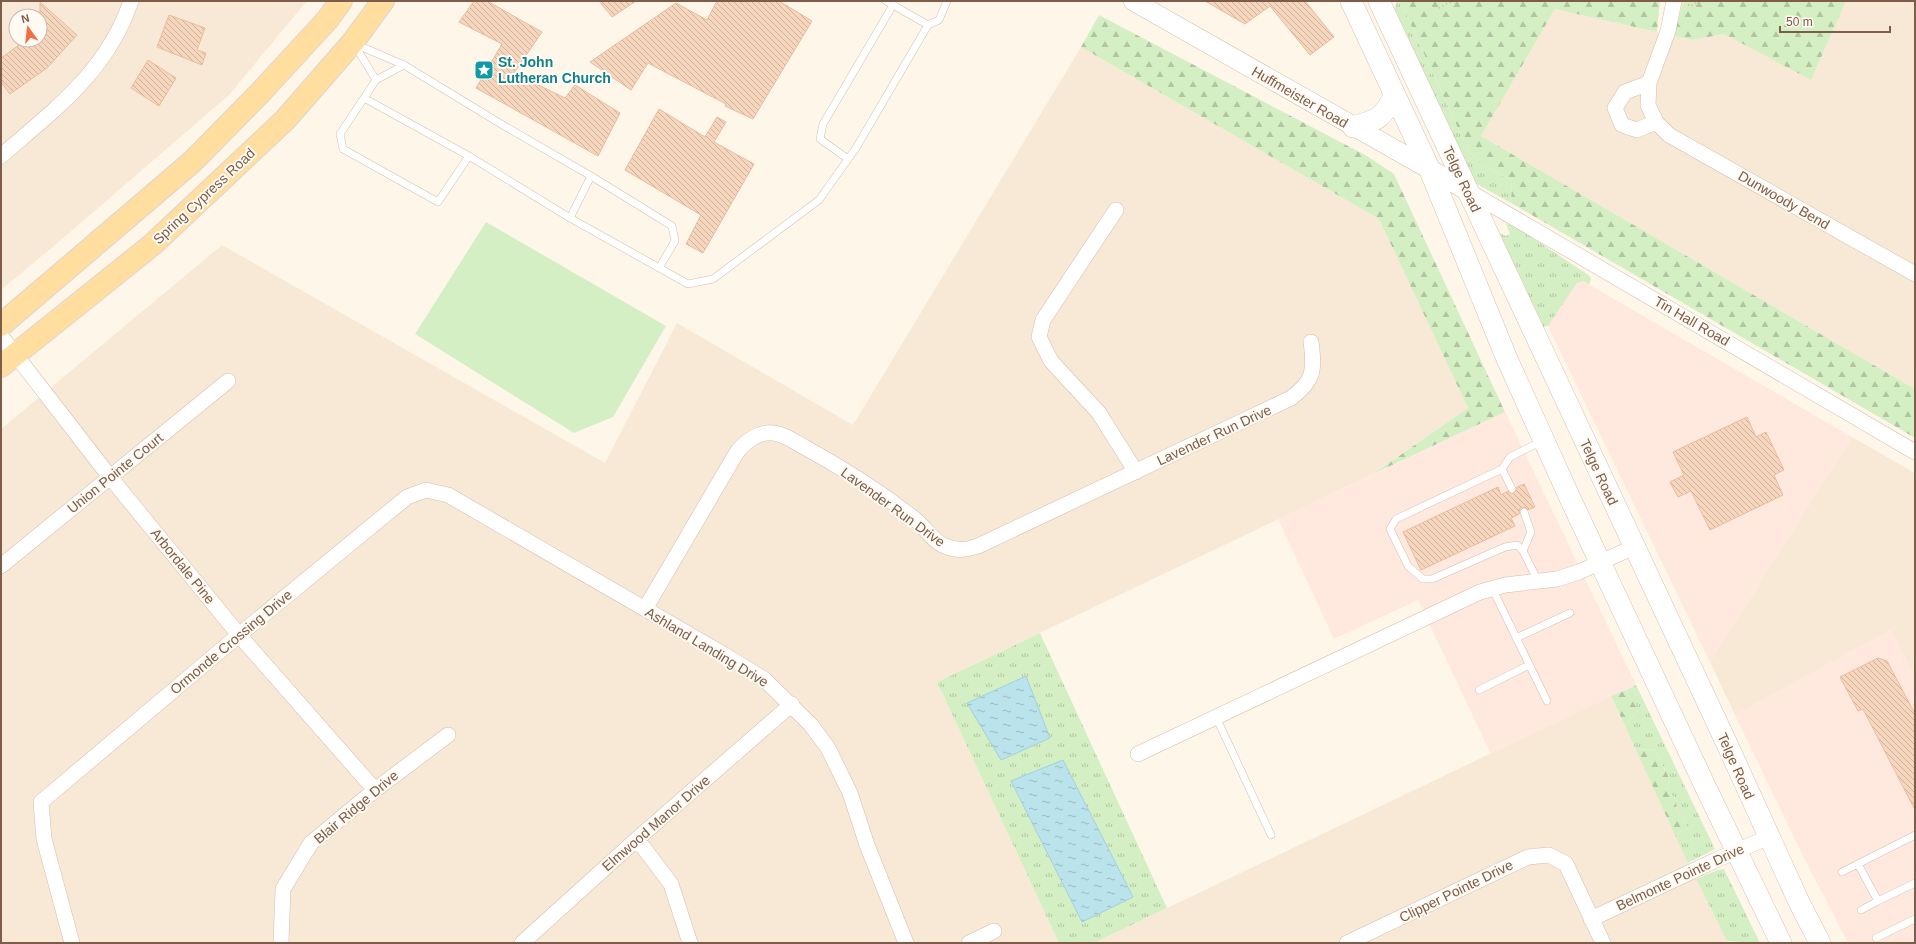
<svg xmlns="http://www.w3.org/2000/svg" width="1916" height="944" font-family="Arial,sans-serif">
  <defs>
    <pattern id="grass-tufts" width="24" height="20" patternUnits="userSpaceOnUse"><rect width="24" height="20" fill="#d5efc5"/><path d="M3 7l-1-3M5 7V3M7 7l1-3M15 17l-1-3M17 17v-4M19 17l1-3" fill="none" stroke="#b2c5a2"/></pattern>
    <pattern id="forest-firs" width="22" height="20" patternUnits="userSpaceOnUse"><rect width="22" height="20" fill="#d5efc5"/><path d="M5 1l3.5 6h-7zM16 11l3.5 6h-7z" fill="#b2c5a2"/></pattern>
    <pattern id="water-ripples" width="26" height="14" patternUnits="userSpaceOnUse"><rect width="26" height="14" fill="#bae3eb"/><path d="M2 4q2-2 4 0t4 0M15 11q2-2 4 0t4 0" fill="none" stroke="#9cbbc0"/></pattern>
    <pattern id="building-back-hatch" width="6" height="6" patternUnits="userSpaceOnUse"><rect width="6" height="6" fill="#f7d6be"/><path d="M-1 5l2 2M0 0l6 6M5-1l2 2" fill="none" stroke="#cdb19c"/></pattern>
  </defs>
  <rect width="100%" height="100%" fill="#fef7e9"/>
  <path fill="#f7e9d6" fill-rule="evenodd" d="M1,1h306l-78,94 -168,145 -60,50zM16,16h24v24h-24z
    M1846,1h69v388l-434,-253 74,-127 137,31 32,-6 87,45z
    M1081,47l298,172 89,189 -95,66 -436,208 122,261h-1058v-514l221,-184 383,218 72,-140 176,102z
    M1852,437l63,36v203l-24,-46 -156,85 -25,-53z
    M1611,696l90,193 27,54h-634z"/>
  <path fill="#ffe8dd" d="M1576,277l276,160 -142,225 -165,-342z
    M1505,412l131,273 -145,69 -73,-154 -84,39 -56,-120z
    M1891,630l24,46v267h-67l-48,-93 -65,-135z"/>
  <path fill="url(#grass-tufts)" d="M1397,1h3l68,149 13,14 31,17 -1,22 -36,-20 -81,-172z
    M1506,224l7,1 74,49 4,4 -2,6 -6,-3 -6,2 -29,43 -5,1 -4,-5 -40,-89 7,3 4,-2z
    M1040,633l127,275 -73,35h-35l-122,-261z
    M1636,685l79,164 -27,14 -13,-28 13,-7 -4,-10 -7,-6 -1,-13 -10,-9 4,-10 -15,-31 -19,1 -11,-24 13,-16 -12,-20z
    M1724,869l36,74 -33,-2 -31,-62 21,-9z"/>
  <path fill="url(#forest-firs)" d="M1400,1h260l-3,31 -102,-23 -74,127 434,253v49l-404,-235 1,-22 -31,-17 -13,-14z
    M1683,1h163l-35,79 -87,-46 -32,6 -18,-4z
    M1099,15l268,141 27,18 111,238 -132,62 95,-66 -89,-189 -298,-172z
    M1626,690l12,20 -13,16 -14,-30z
    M1655,749l15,31 -4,10 10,9 1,13 7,6 4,10 -13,7 -39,-85z"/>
  <path fill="#d5efc5" d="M486,222l180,104 -53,91 -39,16 -159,-99z"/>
  <path fill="url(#water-ripples)" stroke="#9fd3de" d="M1026,676l24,62 -49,22 -34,-57z
    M1063,760l70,137 -51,25 -71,-141z"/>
  <path fill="url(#building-back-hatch)" stroke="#ebbc9c" d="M474,1h13l55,31 -28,41 51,25 10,-13 45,28 -22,43 -122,-68 26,-44 -43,-22z
    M599,1h37l-24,16z
    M717,1h62l33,20 -59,98 -28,-13 1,-2 -78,-41 -17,27 -41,-28 86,-59 31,17z
    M1205,1h100l29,36 -24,18 -40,-49 -25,18z
    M40,2l37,33 -30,33 -37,26 -9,-12v-24l25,-18h14z
    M169,15l36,13 -8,22 9,3 -4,12 -45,-18z
    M148,60l28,18 -17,28 -28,-18z
    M659,109l46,28 12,-20 9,5 -12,20 40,22 -51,89 -17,-9 15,-29 -76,-45z
    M1747,417l9,20 10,-5 18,38 -10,5 9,20 -73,35 -19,-39 -13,6 -8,-15 14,-7 -11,-23z
    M1524,484l11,23 -7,3 -3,-3 -5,1 -1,6 -8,4 4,8 -94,44 -18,-38 95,-45 3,8 7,-4 4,3 4,-3 1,-4z
    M1878,658l9,3 28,53v96l-52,-101 -5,2 -18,-34z"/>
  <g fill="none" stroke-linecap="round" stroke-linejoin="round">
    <defs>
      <path id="service" d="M886,1l42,24 11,-5 8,-19
        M354,44l22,36
        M355,44l49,21 102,62 85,49 -21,42 -101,-62 -105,-58
        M404,65l-28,15 -36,54 3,15 95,53 31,-46
        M848,159l-28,-20 3,-15 70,-119
        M591,176l81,50 3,15 -16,27
        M570,218l118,66 25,-5 106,-79 37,-52 72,-123
        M1502,469l10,20
        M1523,551l8,-19 -7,-20
        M1538,581l-15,-30 -6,-6 -12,2 -73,32h-9l-15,-13 -18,-37 6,-10 106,-50 8,-12 32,-16
        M1492,588l55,113
        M1516,638l54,-25
        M1479,690l50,-25
        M1216,717l55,118
        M1858,864l20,37 -17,9
        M1842,872l73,-37
        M1878,901l37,-18
        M1876,938l39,-19"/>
      <path id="minor" d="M1674,1l-6,30 -19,52 -1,22 8,17 13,13 246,139
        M1649,83l-24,9 -10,16 7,17 15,5 19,-8
        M1,156c54,-47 106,-84 130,-155
        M1468,191l447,261
        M1116,210l-73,110 -4,17 12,24 48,52 37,59
        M1,336l109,141 129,158 136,155
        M1,566l227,-185
        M645,609l92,-157c8,-10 22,-21 36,-19 12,1 23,10 33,15 38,21 76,45 110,72 9,8 18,22 29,26 12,5 21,4 33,0l313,-148c23,-17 24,-28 20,-56
        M1138,754l342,-162 25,-7 52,-6 22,-7 55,-25
        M637,839l34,45 19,59
        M1591,919l125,-59 53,-23
        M72,943l-28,-104 -3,-37 198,-167 168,-138 19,-7 22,5 275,159 41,25 47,46 17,23 22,45 17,52 39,98
        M281,943l2,-54 28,-46 64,-53 73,-55
        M522,943l115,-104 155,-135
        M969,943l25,-12
        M1347,943l181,-86 21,-2 17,9 37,79"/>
      <path id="tertiary" d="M1133,1l335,190"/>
      <path id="secondary" d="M1351,1l78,167 78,191 62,137 137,292 75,155
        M1379,1l348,743 72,158 21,41
        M1353,127c26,-8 28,-7 42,-32"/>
      <path id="primary" d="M1,325l191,-163 68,-69 68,-74 13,-18
        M1,366l151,-121 133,-125 68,-78 30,-41"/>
    </defs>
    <use href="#service" stroke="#d3beac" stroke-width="8"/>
    <use href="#minor" stroke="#d3beac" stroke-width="16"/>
    <use href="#tertiary" stroke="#d3beac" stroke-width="20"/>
    <use href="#secondary" stroke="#d9c1ac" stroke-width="22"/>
    <use href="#primary" stroke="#ddd5d0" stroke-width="24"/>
    <path stroke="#ddb9a0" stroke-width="2.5" stroke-dasharray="1 3" stroke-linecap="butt" d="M1688,5l3,1 9,-5
      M1439,8l13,-7"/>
    <use href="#service" stroke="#fff" stroke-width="7"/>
    <use href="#minor" stroke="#fff" stroke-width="15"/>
    <use href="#tertiary" stroke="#fff" stroke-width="19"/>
    <use href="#secondary" stroke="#fff" stroke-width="21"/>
    <use href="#primary" stroke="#ffdea0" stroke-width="22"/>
  </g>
  <defs>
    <symbol id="sight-square" viewBox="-11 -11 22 22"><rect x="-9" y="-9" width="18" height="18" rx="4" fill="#0f9aa8" stroke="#fffaf2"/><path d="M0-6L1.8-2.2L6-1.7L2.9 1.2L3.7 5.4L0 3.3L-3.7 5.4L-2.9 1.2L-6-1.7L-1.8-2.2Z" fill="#fff"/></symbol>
  </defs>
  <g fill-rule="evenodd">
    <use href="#sight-square" x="473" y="59" width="22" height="22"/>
  </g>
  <g text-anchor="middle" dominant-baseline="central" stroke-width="4" stroke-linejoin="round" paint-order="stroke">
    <g font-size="14" font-weight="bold" fill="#0d838f" stroke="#fffaf2" text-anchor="start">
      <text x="498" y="62">St. John<tspan x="498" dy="16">Lutheran Church</tspan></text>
    </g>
    <g font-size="14" fill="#7d5c49" stroke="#fffaf2">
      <text transform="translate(1300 97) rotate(30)">Huffmeister Road</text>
      <text transform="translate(1462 179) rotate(65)">Telge Road</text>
      <text transform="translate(204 196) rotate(-43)">Spring Cypress Road</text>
      <text transform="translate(1784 200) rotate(30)">Dunwoody Bend</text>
      <text transform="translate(1692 321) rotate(30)">Tin Hall Road</text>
      <text transform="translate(1214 435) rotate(-25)">Lavender Run Drive</text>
      <text transform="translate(1599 472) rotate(65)">Telge Road</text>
      <text transform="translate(115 473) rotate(-39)">Union Pointe Court</text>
      <text transform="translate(893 507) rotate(36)">Lavender Run Drive</text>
      <text transform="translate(183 566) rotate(51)">Arbordale Pine</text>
      <text transform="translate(231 642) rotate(-40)">Ormonde Crossing Drive</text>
      <text transform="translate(707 647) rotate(31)">Ashland Landing Drive</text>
      <text transform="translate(1736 766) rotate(66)">Telge Road</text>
      <text transform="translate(356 807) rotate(-40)">Blair Ridge Drive</text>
      <text transform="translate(656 823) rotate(-41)">Elmwood Manor Drive</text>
      <text transform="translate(1680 877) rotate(-25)">Belmonte Pointe Drive</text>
      <text transform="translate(1456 891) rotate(-26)">Clipper Pointe Drive</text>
    </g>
  </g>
  <rect width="1916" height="944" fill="none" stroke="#7d5c49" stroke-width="4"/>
  <g transform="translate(28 28) rotate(345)"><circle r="19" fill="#fffaf2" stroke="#cbbbae"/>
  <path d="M0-3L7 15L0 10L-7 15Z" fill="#f46e43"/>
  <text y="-6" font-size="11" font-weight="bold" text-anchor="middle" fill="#7d5c49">N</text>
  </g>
  <path d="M1780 26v6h110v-6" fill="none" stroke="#7d5c49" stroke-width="2"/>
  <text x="1786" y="26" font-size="12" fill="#7d5c49" stroke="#fffaf2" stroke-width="3" paint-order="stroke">50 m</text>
</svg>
